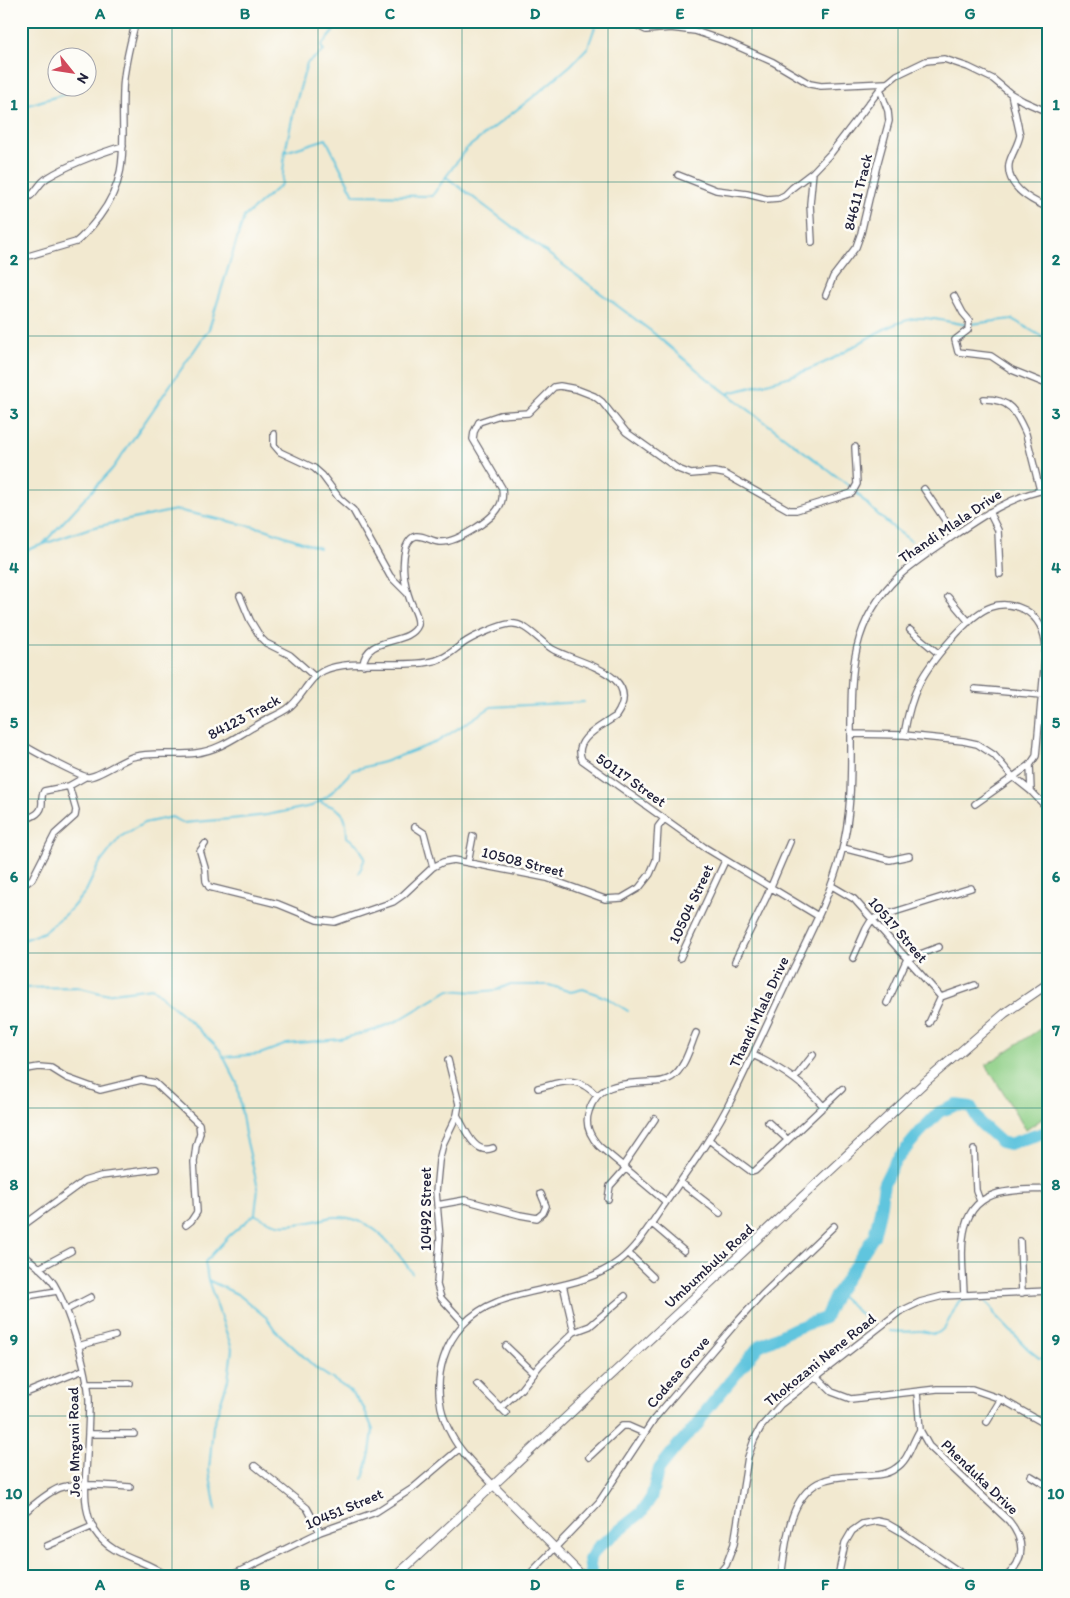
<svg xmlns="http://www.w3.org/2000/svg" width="1070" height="1598" font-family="Itim,sans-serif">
  <rect width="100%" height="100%" fill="#fdfcf7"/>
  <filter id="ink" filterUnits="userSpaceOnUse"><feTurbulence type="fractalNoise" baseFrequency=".02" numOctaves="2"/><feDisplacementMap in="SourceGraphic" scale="10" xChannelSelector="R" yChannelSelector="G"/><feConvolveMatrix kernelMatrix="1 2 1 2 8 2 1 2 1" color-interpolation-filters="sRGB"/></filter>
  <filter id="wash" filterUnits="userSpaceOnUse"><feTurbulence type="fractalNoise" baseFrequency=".0096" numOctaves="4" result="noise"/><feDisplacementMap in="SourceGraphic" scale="20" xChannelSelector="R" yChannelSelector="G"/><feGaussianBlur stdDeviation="1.12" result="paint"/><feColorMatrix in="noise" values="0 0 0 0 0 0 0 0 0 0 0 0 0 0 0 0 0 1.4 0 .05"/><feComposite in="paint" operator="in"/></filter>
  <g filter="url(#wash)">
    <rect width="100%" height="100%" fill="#f2e9d0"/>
    <path fill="#8ecf86" stroke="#587860" d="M1049,1023v91l-23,16 -40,-65z"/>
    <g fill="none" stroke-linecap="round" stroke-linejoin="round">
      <path stroke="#60c5de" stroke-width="2" d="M21,107l51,-15
        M285,152l9,-42 13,-47 17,-12 -3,-5 21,-25
        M446,177l205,154 57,48 144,109
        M971,324l41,-5 37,22
        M729,393c35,-9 69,-17 101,-33 28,-14 58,-39 89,-42 13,-1 35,5 49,7
        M855,491c17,20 35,35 56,50
        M43,544l70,-76 96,-139 35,-112 38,-33 3,-32 41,-13 28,56 78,1 34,-47 67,-52 38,-32 17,-18 9,-26
        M21,552l69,-24 86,-18 89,19 54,19
        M1047,570l2,2
        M320,802c22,7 27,11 27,35l11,8 7,13 -6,15
        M21,941l23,-9 26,-22 16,-19 12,-25 22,-29 24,-14 28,-6 11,6 48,-4 36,-4 45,-9 16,-10 25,-26 31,-8 53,-20 54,-35 93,-5
        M21,988l56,-1 27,7 48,-6 39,34 29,28 17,33 8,51 13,54 -3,26 -26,22 -24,26 3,18 24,69 -4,31 -15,46 -4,44 7,40
        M224,1057l36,-3 27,-10 53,-5 35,-9 24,-10 50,-30 25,2 23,-2 11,-5h41l22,7 12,-3 24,9 21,13
        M256,1215c23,13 34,11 59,6 6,-1 13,-4 19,-4 37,-2 59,28 78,56
        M208,1280l31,15 28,23 8,12 42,39 32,21 15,18 9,22 -3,23 -7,26
        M837,1293l33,30
        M890,1331c10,1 19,1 28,0 6,-1 11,3 16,3 13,-1 19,-26 26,-34h24l8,8 3,7 33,34 11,9h6l4,2"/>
      <path stroke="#60c5de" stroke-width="12" d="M588,1577l3,-5 -2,-12 9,-13 43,-34 10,-15 8,-29 19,-24 20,-21 8,-13 53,-65 37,-18 29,-10 10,-22 39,-60 6,-25 4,-28 10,-20 26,-31 19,-20 18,-7 14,2 9,16 21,19 8,2 40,-13"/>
    </g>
  </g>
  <g filter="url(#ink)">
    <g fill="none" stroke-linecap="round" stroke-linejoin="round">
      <defs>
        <path id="minor" d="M634,21l4,5 8,4 25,-2 24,3 35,12 43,19 37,22 11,2 65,-3
          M1011,94l9,41c-2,11 -9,19 -11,29 -3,23 23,37 40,44
          M678,175l38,15 31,4 20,5 12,-1 6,-3 7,-7 21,-16 18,-19 49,-64 17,-14 29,-14 18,-2 24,8 25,12 18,15 12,7 18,8 8,1
          M21,200c15,-3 15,-15 26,-22 24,-15 50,-24 76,-32
          M812,242l-2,-38 3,-32
          M25,257l51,-15c9,-7 16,-16 23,-25 32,-42 22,-75 24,-124 0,-23 7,-50 13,-72
          M826,295l7,-18 23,-30 5,-14 15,-64 13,-48 -1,-10 -8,-22
          M954,296l9,17 6,7 -1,10 -13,10 3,12 33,4 21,14 37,15
          M984,399c27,0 32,13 42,35l14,56
          M274,434v11l6,7 34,16 8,7 17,23 14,12 37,66 17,17
          M924,489l31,46
          M989,512l9,18 2,44
          M240,596l10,24 11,18 5,5 24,12 25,22
          M948,597l21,25
          M910,630l29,24
          M363,665c3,-31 46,-18 55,-40 1,-9 -5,-17 -8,-25 -6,-16 -9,-37 -4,-53 2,-5 5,-10 10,-11 9,-1 17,7 26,6 15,0 50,-22 57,-35 4,-6 4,-12 3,-19l-29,-49 1,-7 5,-10 21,-7 28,-2 26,-26 6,-1 16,3 18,7 8,6 24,30 52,37 13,5 23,-2 11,2 64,36h7l56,-17 5,-9 -2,-37
          M975,689l67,6
          M851,734l53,1 59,6 14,3 17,11 18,21 19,15 18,19
          M904,735c3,-18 7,-35 15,-51 11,-22 50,-70 72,-77 11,-4 24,-2 34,3 14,8 20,23 21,38l-10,108 -6,9 -55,39
          M21,743c7,6 61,34 67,34 10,0 32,-16 44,-20 21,-6 43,-1 64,-4 24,-3 41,-17 61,-28 10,-6 21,-10 30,-16 15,-10 20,-30 36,-38 25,-13 76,-3 105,-9 20,-3 24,-12 39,-21 8,-5 33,-16 42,-17 17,-3 31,19 45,26 24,13 91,24 62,66 -15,11 -44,23 -34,44l122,87 114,69
          M1030,765l1,26
          M21,821c9,-4 21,-6 21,-18 0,-6 -1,-7 2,-12l25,-5 16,-9
          M415,827l9,6 9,34
          M205,844l-5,7 5,17 1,13 3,6 69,17 39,16 18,2 58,-20 10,-7 30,-28 10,-5 11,-2 93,18 58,21 17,-1 17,-10 11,-14 6,-14 2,-33 6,-8
          M843,848l47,12 19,-4
          M468,862l5,-26
          M832,886l22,13 87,98
          M21,887l11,-8 23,-45 20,-18 1,-6 -7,-24
          M680,958l45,-97
          M853,958l13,-29 6,-10 99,-31
          M735,961l31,-63 24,-56
          M941,997l34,-12
          M887,1003l20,-44 32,-12
          M929,1023l12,-26
          M753,1055c28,13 51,28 71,52
          M448,1060l11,44 -2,11 -14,29 -4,17 -3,31 4,46 -3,47 4,13 23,25
          M21,1070l18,-3 12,1 16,10 33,12 41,-10 14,3 44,41 1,9 -4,13 -2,16 3,50 -6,9 -5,4
          M795,1078l18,-23
          M538,1088c25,-6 39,-14 59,8
          M457,1115c8,13 17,41 36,33
          M768,1122l20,18
          M709,1140l43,32 3,-1 87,-82
          M974,1150l2,40 4,11
          M623,1166l32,-47
          M680,1182l40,31
          M608,1199l2,-13 16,-18
          M666,1202l-67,-56c-9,-10 -15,-21 -10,-35 9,-29 35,-27 61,-29 7,0 15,0 22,-5 13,-9 18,-30 24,-44
          M437,1205l28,-5 55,15 17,3 6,-5 3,-7 -5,-12
          M651,1223l33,28
          M21,1227l63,-46 17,-5 55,-7
          M1020,1241l2,52
          M21,1253c12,9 25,19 33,31 15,26 34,86 35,116 0,18 -1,36 -2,53 -1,25 -6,56 8,78 18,28 51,27 73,46
          M628,1253l25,24
          M39,1268l32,-17
          M563,1285l11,47
          M964,1295c-1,-37 -12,-90 35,-102 16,-4 33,-3 50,-4
          M21,1297l36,-6
          M66,1310l25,-13
          M78,1346l37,-10
          M506,1346l28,27
          M817,1377l15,15 19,7 86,-10h35l29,10 48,27
          M86,1383h44
          M477,1384l29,29
          M917,1392l3,38 9,16 80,75c16,20 17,38 -3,56
          M21,1395l62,-25
          M500,1408l21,-19 19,-24 34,-33 16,-6 35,-30
          M987,1422l14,-23
          M88,1434h46
          M589,1457l33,-31h6l16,7
          M255,1466l52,42 13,24
          M1031,1476l18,11
          M494,1486c-14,-16 -32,-31 -42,-50 -28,-49 -10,-113 45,-134 40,-16 87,-14 122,-41 19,-15 31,-36 45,-56 25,-36 50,-70 69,-109 21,-43 41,-86 61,-129 18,-37 37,-74 47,-113 11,-40 10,-82 10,-123 0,-61 0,-110 48,-155 14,-13 31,-24 47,-35 32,-22 63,-45 103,-52
          M21,1515c12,-9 25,-22 38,-27 16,-6 53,-2 71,-1
          M47,1546l46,-20
          M228,1577l92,-45 56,-20 37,-24 47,-40
          M527,1577l72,-75 55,-83 83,-97 25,-27 72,-69
          M716,1577l10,-12 8,-21 14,-87 6,-17 7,-13 20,-23 118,-92 21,-10 23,-6 106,-5
          M781,1577c5,-30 6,-77 37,-94 11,-6 24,-7 37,-7 14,-1 29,1 41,-8 13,-8 16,-26 24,-38
          M838,1577l7,-34 7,-12 10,-7 15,-3 9,2 14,8 67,46"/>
        <path id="tertiary" d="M494,1486l90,91"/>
        <path id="secondary" d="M395,1577l528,-493 82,-71 44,-30"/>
      </defs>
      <use href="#minor" stroke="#6b686f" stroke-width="8"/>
      <use href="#tertiary" stroke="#6b686f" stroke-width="9"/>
      <use href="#secondary" stroke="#6b686f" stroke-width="10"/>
      <use href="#minor" stroke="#fff" stroke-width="5.5"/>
      <use href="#tertiary" stroke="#fff" stroke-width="7"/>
      <use href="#secondary" stroke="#fff" stroke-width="8"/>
    </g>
  </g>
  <path fill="none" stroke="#0f766e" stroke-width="1" stroke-opacity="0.55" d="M172,21v1556M318,21v1556M462,21v1556M608,21v1556M752,21v1556M898,21v1556M21,182h1028M21,336h1028M21,490h1028M21,645h1028M21,799h1028M21,953h1028M21,1108h1028M21,1262h1028M21,1416h1028"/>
  <g text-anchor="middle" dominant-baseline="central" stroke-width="5" stroke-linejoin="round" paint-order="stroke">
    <g font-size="15" fill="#22223b" stroke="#fdfcf7">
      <text transform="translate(858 192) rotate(-76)">84611 Track</text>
      <text transform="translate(950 526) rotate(-34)">Thandi Mlala Drive</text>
      <text transform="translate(244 717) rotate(-28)">84123 Track</text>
      <text transform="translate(631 780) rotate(35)">50117 Street</text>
      <text transform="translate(523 862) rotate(14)">10508 Street</text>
      <text transform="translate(691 904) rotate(-65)">10504 Street</text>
      <text transform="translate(898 930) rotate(49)">10517 Street</text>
      <text transform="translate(759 1012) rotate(-65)">Thandi Mlala Drive</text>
      <text transform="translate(426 1209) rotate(-90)">10492 Street</text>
      <text transform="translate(709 1266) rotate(-43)">Umbumbulu Road</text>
      <text transform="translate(820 1360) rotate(-39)">Thokozani Nene Road</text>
      <text transform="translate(678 1372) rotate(-50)">Codesa Grove</text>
      <text transform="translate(74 1442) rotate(-91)">Joe Mnguni Road</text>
      <text transform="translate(980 1477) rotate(44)">Phenduka Drive</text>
      <text transform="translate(344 1509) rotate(-23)">10451 Street</text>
    </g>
  </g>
  <rect width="1070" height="1598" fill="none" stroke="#fdfcf7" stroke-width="55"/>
  <g transform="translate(72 72) rotate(120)"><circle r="24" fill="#fdfcf7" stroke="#a5a5ac"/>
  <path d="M0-4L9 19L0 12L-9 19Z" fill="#d1495b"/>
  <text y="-8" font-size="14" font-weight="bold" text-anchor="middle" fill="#22223b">N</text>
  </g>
  <rect x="28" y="28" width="1014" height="1542" fill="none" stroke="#0f766e" stroke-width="2"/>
  <g font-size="16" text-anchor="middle" font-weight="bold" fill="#0f766e">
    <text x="100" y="19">A</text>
    <text x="245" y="19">B</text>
    <text x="390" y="19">C</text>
    <text x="535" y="19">D</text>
    <text x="680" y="19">E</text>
    <text x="825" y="19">F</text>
    <text x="970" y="19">G</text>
    <text x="14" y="110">1</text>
    <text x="1056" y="110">1</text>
    <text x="14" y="265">2</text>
    <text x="1056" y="265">2</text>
    <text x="14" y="419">3</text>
    <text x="1056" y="419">3</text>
    <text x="14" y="573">4</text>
    <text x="1056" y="573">4</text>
    <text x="14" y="728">5</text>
    <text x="1056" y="728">5</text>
    <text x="14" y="882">6</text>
    <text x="1056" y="882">6</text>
    <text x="14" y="1036">7</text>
    <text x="1056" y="1036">7</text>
    <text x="14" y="1190">8</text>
    <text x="1056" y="1190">8</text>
    <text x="14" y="1345">9</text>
    <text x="1056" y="1345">9</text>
    <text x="14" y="1499">10</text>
    <text x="1056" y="1499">10</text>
    <text x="100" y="1590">A</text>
    <text x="245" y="1590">B</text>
    <text x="390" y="1590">C</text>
    <text x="535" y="1590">D</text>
    <text x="680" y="1590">E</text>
    <text x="825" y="1590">F</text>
    <text x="970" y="1590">G</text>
  </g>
</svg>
